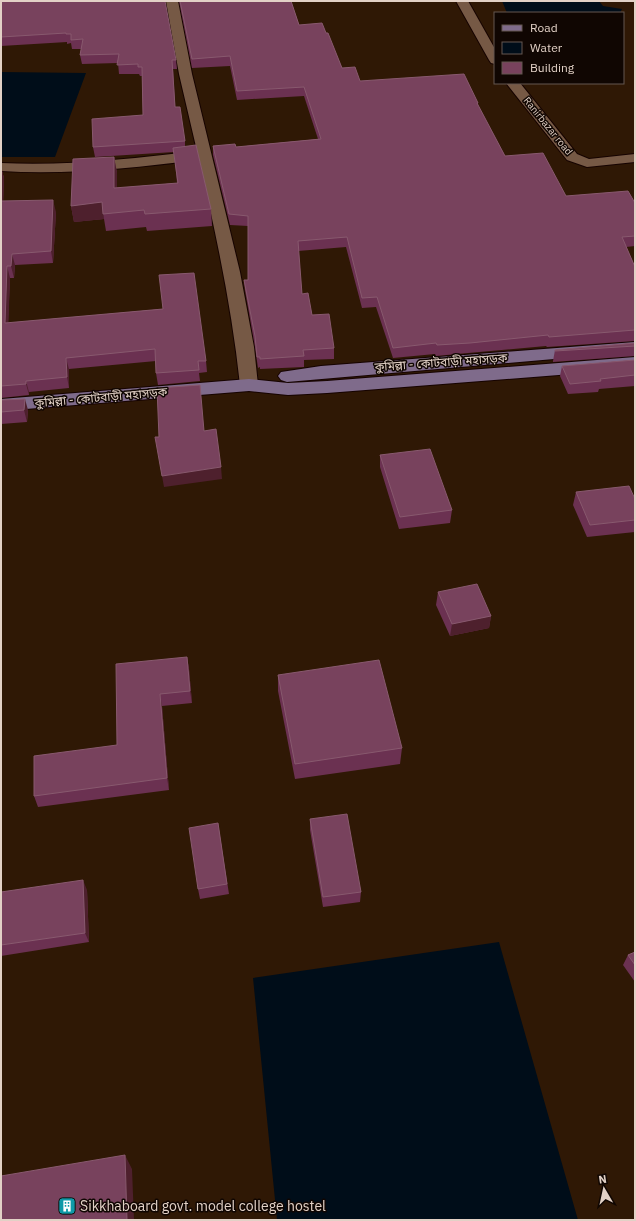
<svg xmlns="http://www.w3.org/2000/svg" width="636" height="1221" font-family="'IBM Plex Sans','Noto Sans Bengali',sans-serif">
  <rect width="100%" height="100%" fill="#2f1805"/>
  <path fill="#000d19" d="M502,1h97l4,5 19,3 -2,4h-113z
    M1,72l85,1 -31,84h-54z
    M499,942l79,278h-301l-24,-242z"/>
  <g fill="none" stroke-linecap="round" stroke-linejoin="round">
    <defs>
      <path id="minor" d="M166,1h12l14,73 48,198 14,75 4,38 -3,4 -6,2 -6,-2 -3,-4c-8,-76 -24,-151 -41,-225 -67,8 -131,15 -198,11v-8c66,3 130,-4 196,-12l-18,-77z
        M456,1h12l27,48v15l-4,-1 -2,-3z
        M506,83h14l57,71 12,5 46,-5v8l-48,5 -20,-7z"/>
      <path id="primary" d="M635,342v10l-348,30 -6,-2 -3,-4 3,-4 40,-6z
        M635,357v12l-308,24 -39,2 -39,-4 -248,20v-12l248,-20 39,4 39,-2z"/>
    </defs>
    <use href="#minor" stroke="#160300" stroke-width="2"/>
    <use href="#primary" stroke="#160300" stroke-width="2"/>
    <use href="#minor" fill="#765945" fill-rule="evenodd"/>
    <use href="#primary" fill="#7f6b8b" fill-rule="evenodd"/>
  </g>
  <path fill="#6b3151" d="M1,1l175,59 1,9h-4l2,38 10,34v6l26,62 1,17 -65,5 -1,-4 -40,4 -2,-12 -30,3 -3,-16 43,-49 3,16v15l60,-5 -3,-31 -79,5 -2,-10 50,-32 -1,-39h-2l-1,-2h-20l-1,-11 -36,1 -2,-9 1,-6h-9l-1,-6 -4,1v-2l-66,4z
    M179,1h112l8,24 27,8 16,35 18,13 118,22v3l27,50 61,40 69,7v43l-9,1 9,20v74l-88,6 -1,-1 -78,7 -32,3 -1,-2 -42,4 -17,-51 -14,1 -16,-61 -48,4 4,43 10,21 22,33v11l-30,1v7l-44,2v-2l-2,1 -3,-21 -10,-57 -1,-10h4v-54l-18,-1 -17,-70v-9l23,1 82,-8 -14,-43 -67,4 -7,-34 -38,2z
    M1,167l3,11 -1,23 53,11 -3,51 -38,2 -1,13h-4l-2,45 155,-14 43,52 1,11 -8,1 1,8 -42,4 -2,-12v-12l-87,8v19l-40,4v3l-28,3z
    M635,343v13l-82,6v-1l2,-11z
    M635,360v26l-36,3 -1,3 -30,2 -8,-18 2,-10z
    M1,400l27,10 -1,12 -26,2z
    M380,455l72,55 -2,13 -51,6 -19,-62z
    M576,492l59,7v33l-48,5 -14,-32z
    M438,592l53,24 -2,12 -39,8 -14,-31z
    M187,657l2,12 3,34 -30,3 7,84 -131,17 -4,-11 83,-51z
    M278,675l124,73 -2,16 -105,15 -17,-88z
    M310,819l51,73 -1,10 -37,5 -13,-77z
    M218,823l11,71 -29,5 -2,-10z
    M87,890l2,52 -88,14v-64z
    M635,952v30l-12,-17 5,-10z"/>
  <path fill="#4e202d" d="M172,60l1,9 3,48 -1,-10z
    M114,157l3,16v31l-3,-16z
    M1,167l3,11 -1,35 -2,-7z
    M53,200l3,12 -3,51 -2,-12z
    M102,202l2,17 -30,3 -3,-16z
    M12,254l3,11 -1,13 -3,-12z
    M7,266l3,12 -2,57 -3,-12z
    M66,358l3,11v19l-2,-11z
    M26,381l3,11v3l-3,-11z
    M25,399l3,11 -1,12 -3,-12z
    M221,467l1,12 -58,8 -2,-11z
    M491,616l-2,12 -39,8 2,-12z
    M187,657l2,12 3,34 -2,-12z
    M160,694l2,12 7,84 -2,-12z
    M83,880l4,10 2,52 -4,-9z
    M125,1155l7,14 2,51h-7z"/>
  <path fill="#78425d" stroke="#88596e" d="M1,1h164l11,59h-4l3,47h5l5,34 -92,6 -1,-28 51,-4 -1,-48h-4v-3l-21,1 2,-11 -39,1 3,-16 -12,1v-6h-5v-1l-65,4z
    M180,1h111l8,24 23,-2 4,10h2l14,35 13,-1 5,14 104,-7 14,29h-1l28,53 38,-3 23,43 62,-5 7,12v33l-13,1 13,30v63l-86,7 -1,-2 -78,8 -33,2 -1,-2 -43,5 -16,-51 -15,1 -15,-61 -49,4 4,53 6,-1 4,22 17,-1 5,34 -31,2 1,6 -44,3v-2h-3l-2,-21 -11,-56h4v-64l-19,-2 -16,-68 22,-2 1,3 85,-8 -17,-52 -67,4 -7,-35 -38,3z
    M196,145l15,64 -66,5 -1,-4 -41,4 -1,-12 -31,4 2,-47 41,-2v31l64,-5 -5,-35z
    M53,200l-2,51 -39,3 -1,12h-4l-2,57 158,-14 -4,-34 35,-2 12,88h-8l1,9 -43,3 -1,-24 -89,9 1,19 -41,4v3l-25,2v-185z
    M635,343v3l-80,5v-1z
    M635,360v15l-35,4 1,2 -31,3 -8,-18z
    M200,385l4,46 12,-2 5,38 -59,9 -7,-39h4l-2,-49z
    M25,399l-1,11 -23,2v-12z
    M430,449l22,61 -52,7 -20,-62z
    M629,486l6,13v21l-45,5 -14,-33z
    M477,584l14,32 -39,8 -14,-32z
    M187,657l3,34 -30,3 7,84 -133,18v-40l83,-11 -1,-81z
    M379,660l23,88 -107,16 -17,-89z
    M347,814l14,78 -38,5 -13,-78z
    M218,823l9,61 -29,5 -9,-61z
    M83,880l2,53 -84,12v-53z
    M635,952v13l-7,-10z
    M125,1155l2,65h-126v-44z"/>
  <defs>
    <symbol id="building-square" viewBox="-11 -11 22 22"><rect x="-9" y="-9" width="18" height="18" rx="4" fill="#0f9aa8" stroke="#100602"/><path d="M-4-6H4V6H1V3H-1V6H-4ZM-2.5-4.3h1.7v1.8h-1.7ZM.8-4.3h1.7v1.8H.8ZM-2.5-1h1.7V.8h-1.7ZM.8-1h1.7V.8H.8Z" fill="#fff"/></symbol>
  </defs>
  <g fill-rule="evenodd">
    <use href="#building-square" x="57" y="1196" width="20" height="20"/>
  </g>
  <g text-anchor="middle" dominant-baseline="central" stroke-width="3" stroke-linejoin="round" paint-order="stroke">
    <g font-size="10" fill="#e2d1c6" stroke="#100602">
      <text transform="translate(548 126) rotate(51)">Ranirbazar road</text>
    </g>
    <g font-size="12" fill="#e2d1c6" stroke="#100602">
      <text transform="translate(441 362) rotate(-4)">কুমিল্লা - কোটবাড়ী মহাসড়ক</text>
      <text transform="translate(101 397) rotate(-5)">কুমিল্লা - কোটবাড়ী মহাসড়ক</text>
    </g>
    <g font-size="14" fill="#e2d1c6" stroke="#100602" text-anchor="start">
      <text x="80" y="1206">Sikkhaboard govt. model college hostel</text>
    </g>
  </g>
  <rect width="636" height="1221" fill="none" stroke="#e2d1c6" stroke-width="4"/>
  <rect x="494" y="12" width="130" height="72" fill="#100602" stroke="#645750"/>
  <rect x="502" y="25" width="20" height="6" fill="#7f6b8b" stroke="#645750"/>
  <text x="530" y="32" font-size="12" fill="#e2d1c6">Road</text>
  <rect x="502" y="42" width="20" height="12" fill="#000d19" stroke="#645750"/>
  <text x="530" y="52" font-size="12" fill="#e2d1c6">Water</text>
  <rect x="502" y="62" width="20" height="12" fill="#78425d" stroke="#645750"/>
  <text x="530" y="72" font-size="12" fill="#e2d1c6">Building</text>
  <g transform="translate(604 1189) rotate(351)" stroke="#100602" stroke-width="3" paint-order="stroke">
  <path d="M0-3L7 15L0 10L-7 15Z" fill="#e2d1c6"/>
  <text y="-6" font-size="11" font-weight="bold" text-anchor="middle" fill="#e2d1c6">N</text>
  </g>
</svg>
